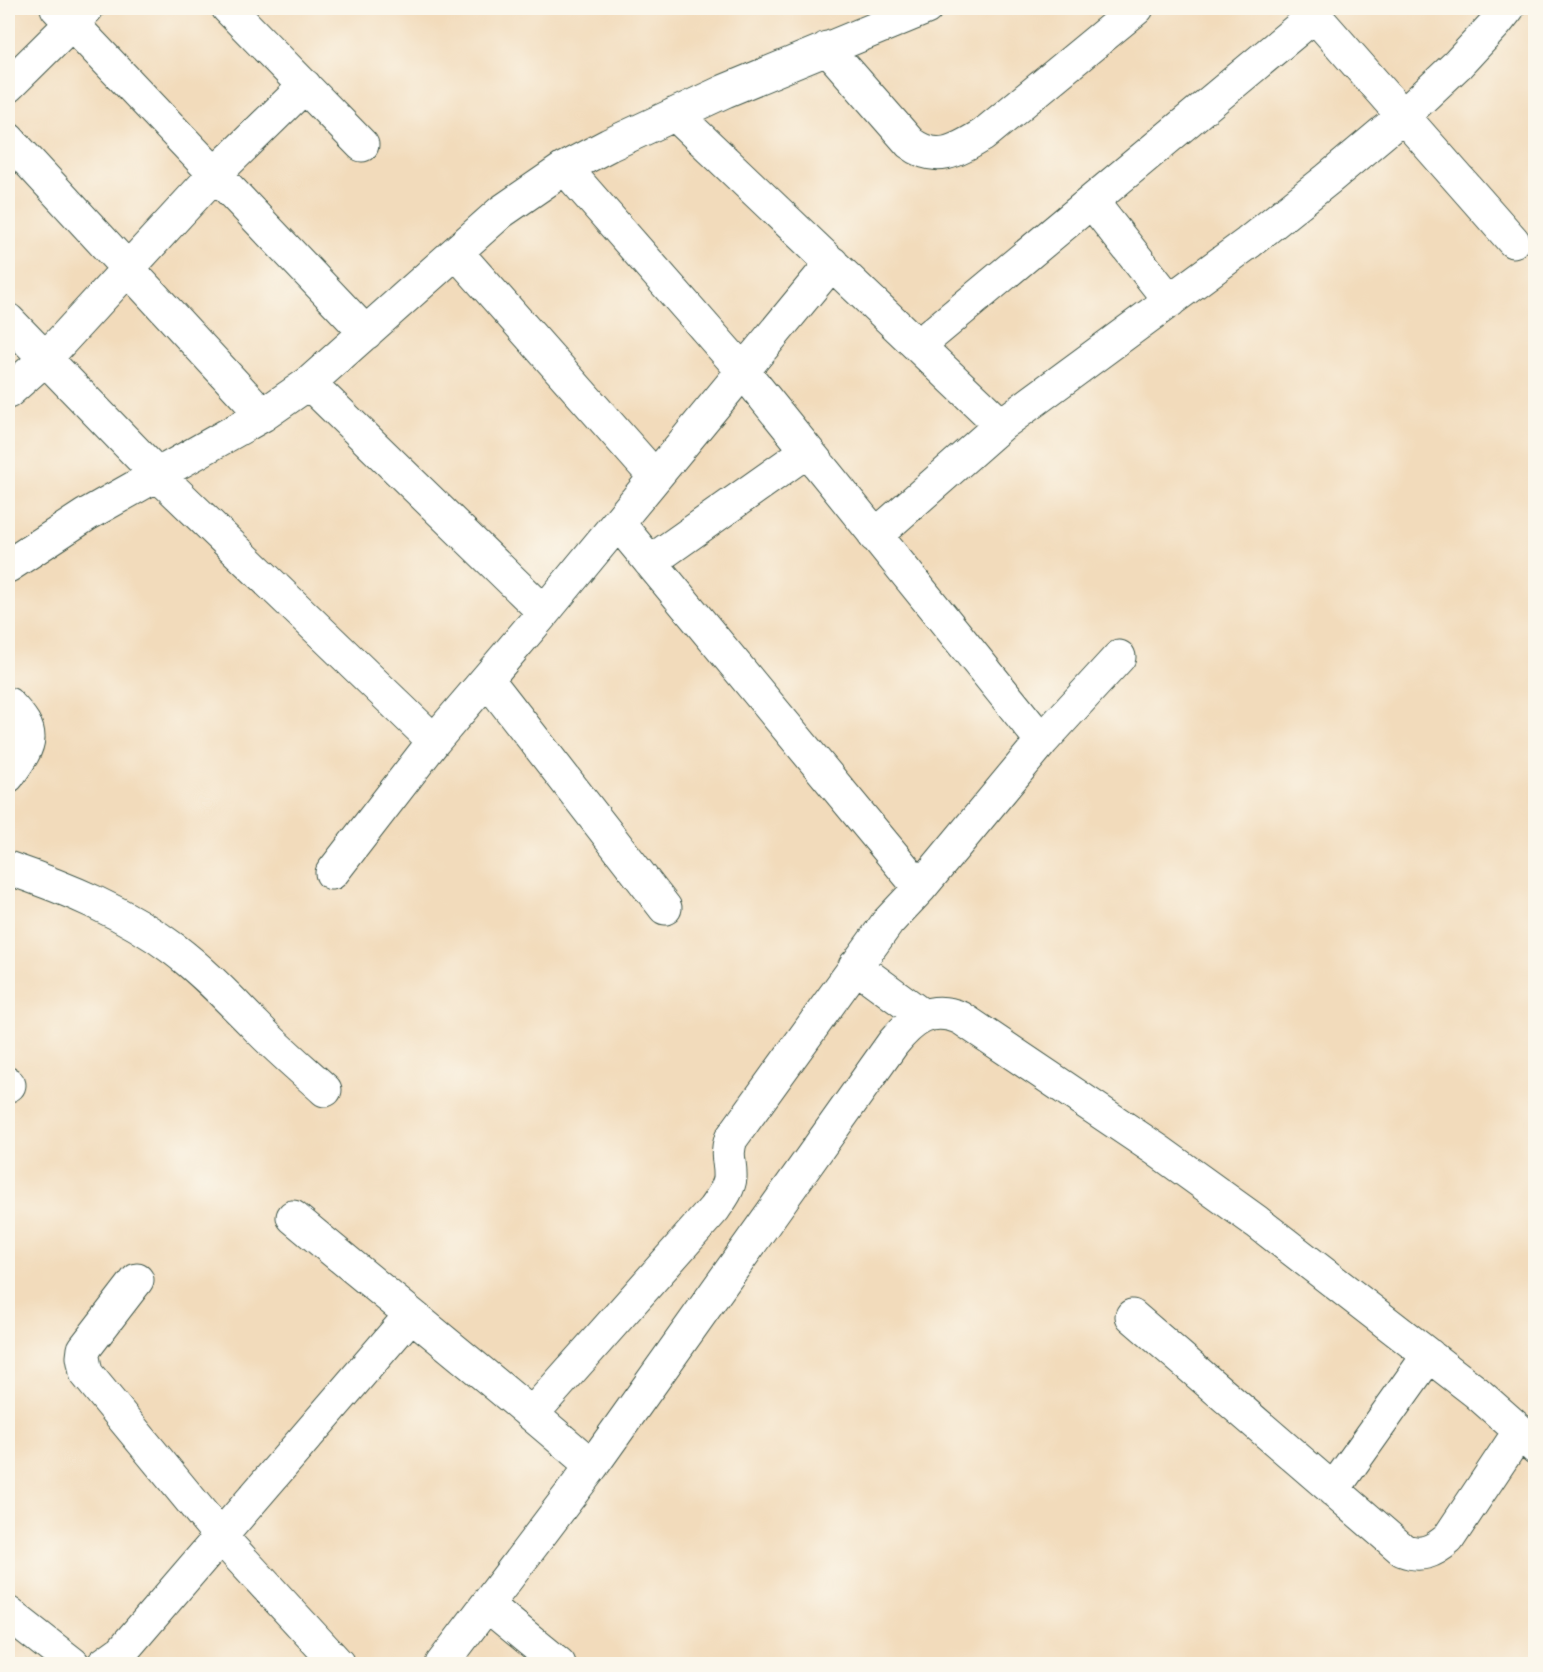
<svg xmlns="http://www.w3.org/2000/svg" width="1543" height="1672" font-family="'EB Garamond',serif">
  <rect width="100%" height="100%" fill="#fbf7ec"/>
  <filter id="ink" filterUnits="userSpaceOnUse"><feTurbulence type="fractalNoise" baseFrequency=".0167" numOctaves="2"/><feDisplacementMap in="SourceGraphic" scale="12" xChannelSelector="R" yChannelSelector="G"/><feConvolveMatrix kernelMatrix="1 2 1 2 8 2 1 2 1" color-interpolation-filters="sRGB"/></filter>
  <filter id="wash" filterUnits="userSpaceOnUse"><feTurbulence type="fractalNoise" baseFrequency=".008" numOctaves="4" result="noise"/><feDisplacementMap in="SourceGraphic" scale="24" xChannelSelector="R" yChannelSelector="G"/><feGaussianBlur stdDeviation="1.35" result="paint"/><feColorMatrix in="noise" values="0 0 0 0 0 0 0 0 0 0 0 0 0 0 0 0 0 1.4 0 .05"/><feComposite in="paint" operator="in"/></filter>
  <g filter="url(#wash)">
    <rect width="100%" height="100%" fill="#f2dbbb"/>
  </g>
  <g filter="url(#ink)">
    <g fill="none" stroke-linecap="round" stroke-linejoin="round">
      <defs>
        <path id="minor" d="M57,8l309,325
          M228,8l134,137
          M1308,8l205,233
          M827,48l83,95c27,21 48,7 73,-8l154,-127
          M8,86l79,-78
          M675,114l326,311
          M8,139l255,276
          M565,168l178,203 299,370
          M1092,202l78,99
          M457,253l198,224
          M8,320l150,155 276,266
          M918,346l397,-331
          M309,383l235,229
          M8,392l36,-32 171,-186 90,-88
          M618,523l302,365
          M875,536l126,-111 247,-182 80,-64 75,-63 55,-52 38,-41 12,-15
          M650,562l157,-111
          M8,566l78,-51 177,-100 46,-32 192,-171 64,-44 44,-23 116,-54 201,-83
          M487,679l178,229
          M8,704c31,31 22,40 0,72
          M8,868c58,20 117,44 167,82 29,22 54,49 80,75 22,23 47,44 70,65
          M332,873l102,-132 110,-129 288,-349
          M855,966l68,50
          M8,1084l1,1
          M293,1217c100,84 202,164 299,249
          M137,1280l-53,69 -1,8 3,16 135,164 117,127
          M1132,1316l271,234c18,7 30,2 45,-11l72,-108
          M532,1414l182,-205c6,-9 15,-20 16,-31 1,-16 -5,-21 1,-39l157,-217 32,-34 122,-147 77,-84
          M1333,1490l96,-135
          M487,1605l72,59
          M8,1613l65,51
          M104,1664l18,-13 289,-336
          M442,1664l150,-198 301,-423c19,-23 37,-38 68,-25l196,132 100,72 219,170 44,39 16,17"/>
      </defs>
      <use href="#minor" stroke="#3f5548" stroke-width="35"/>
      <use href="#minor" stroke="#fff" stroke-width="33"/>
    </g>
  </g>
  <rect width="1543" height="1672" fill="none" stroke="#fbf7ec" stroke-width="30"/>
</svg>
